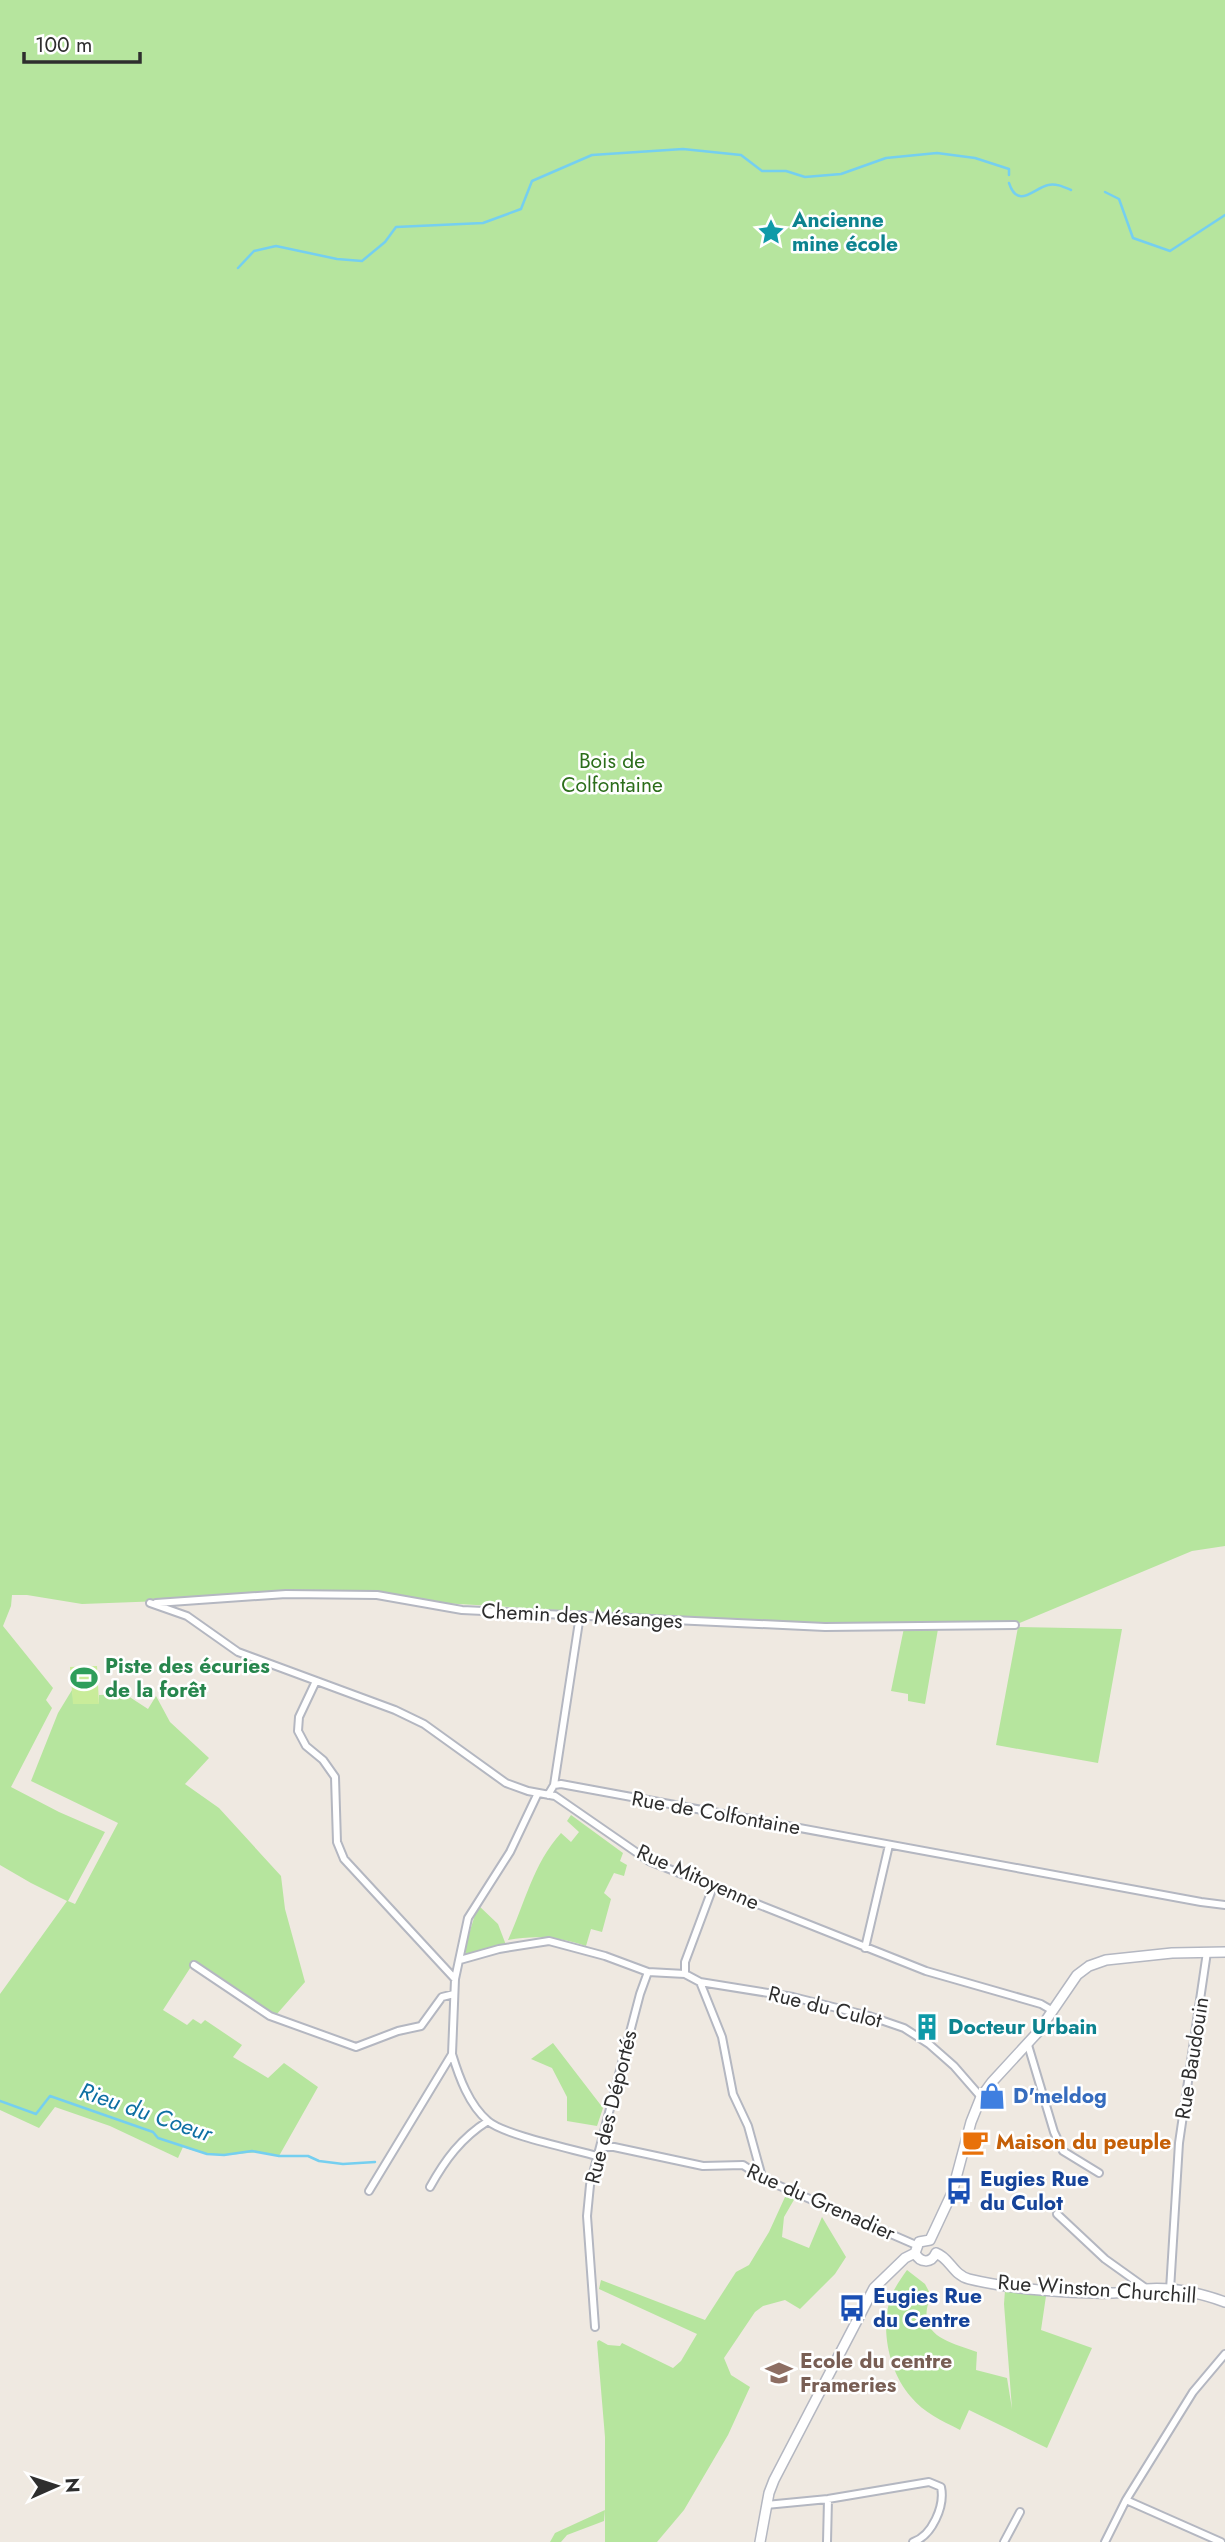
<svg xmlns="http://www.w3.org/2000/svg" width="1225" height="2542" font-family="Jost,sans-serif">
  <rect width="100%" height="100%" fill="#efe9e1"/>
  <path fill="#b6e59e" d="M0,0h1225v1546l-33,5 -177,74 -150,1 -121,-5 -302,-18 -65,-10 -295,11 -55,-9h-15l-1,11 -8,20 50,62 -7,12 6,8 -41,79 48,25 46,20 -37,69 7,3 43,-81 -87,-42 27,-68 14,-23 2,14 25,-1v-8l26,-1 23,15 8,-13 14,26 39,36 -24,26 34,24 62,68 4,33 20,73 -29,33 -82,-53 -31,48 24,15 6,-6 8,5 4,-4 37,25 -9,12 35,21 16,-15 34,24 -39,69c-22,-7 -35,-1 -56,-1 -14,0 -27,-3 -40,-8l-5,11 -68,-32 -55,-19 -16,21 -39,-18v-116l67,-93 -36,-18 -31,-18z
    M1018,1627l104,2 -24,134 -102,-18z
    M904,1628l34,1 -13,75 -17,-3v-7l-17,-3z
    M571,1815l52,38 -3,8 7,4 -3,11 -10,-3 -10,20 7,6 -9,33 -11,-3 -5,17c-26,-9 -50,-11 -78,-6 17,-37 25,-76 53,-107l10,9 8,-10 -12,-11z
    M478,1905l20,19 8,21 -39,10 -3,-5z
    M553,2043l50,65 -6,18 -30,-5v-24l-15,-29 -21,-9z
    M785,2197l10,1 -11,19 -2,20 27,11 13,-31 24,40 -11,17 -35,35 -15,-9 -22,6 -8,6 -31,46 7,17 19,12 -22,48 -44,75 -27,32h-52v-105l-8,-95 2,-2 9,5 12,1 2,-3 51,25 8,-7 16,-27 -98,-45 2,-9 104,40 31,-48 13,-7 20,-33z
    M907,2270l18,14 9,17 -6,3c-9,33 24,39 49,48l-1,18 31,8 5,31 -8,-105 1,-14 41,6 -5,34 51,18 -45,100 -78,-38 -9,20c-19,-10 -36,-17 -49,-33 -21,-24 -30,-63 -22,-94 3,-12 11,-23 18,-33z
    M605,2510l-1,11 -37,14 -6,7h-11l5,-9z"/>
  <path fill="#c9ec9a" d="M97,1666l2,38h-26l-3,-37z"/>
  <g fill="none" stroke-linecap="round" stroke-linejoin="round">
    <path stroke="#75cff0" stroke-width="2.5" d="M1009,183c9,27 25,5 39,2 8,-2 16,2 23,5
      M1105,192l14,7 14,39 37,13 55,-36
      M238,268l16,-17 22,-5 61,13 25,2 23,-19 11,-15 87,-4 38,-14 11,-28 60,-26 91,-6 58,6 21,16h24l19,6 36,-3 45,-16 51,-5 38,5 34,11v6
      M0,2101l36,13 14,-18 103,36 5,6 49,16 17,1 28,-4 27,5h29l11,5 24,3 32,-2"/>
    <defs>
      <path id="street" d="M150,1603l37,13 51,36 157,58 29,14 82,59 22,8 27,5 94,65 277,110 115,33 12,7
        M156,1603l130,-9 91,1 85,15 363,17 190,-2
        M316,1681l-17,36 -1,14 8,15 17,14 12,17 2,65 7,17 111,120
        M554,1785l26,-170
        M548,1795l6,-10 7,-1 640,118 24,3
        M865,1948l24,-103
        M460,1960l39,-11 50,-8 56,15 43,16 37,2 15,8 93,15 76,19 35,12 25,16 25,22 27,31
        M194,1965l76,51 86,31 42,-16 23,-5 21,-29 12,-3
        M685,1974v-12l28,-75
        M700,1982l22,55 11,57 15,32 14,51
        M1028,2045l26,87 9,19 36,22
        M452,2054c7,23 17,51 36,67 16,14 85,28 109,35
        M600,2147h14l89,19 40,-1 23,15 150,65
        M430,2187c15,-27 31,-49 58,-66
        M369,2191l83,-137 3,-75 13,-61 42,-66 28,-59
        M1057,2214l48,45 42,30
        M1170,2290l9,-147 28,-191
        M595,2327l-8,-111 3,-31 50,-191 8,-22
        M1126,2500l95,42
        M766,2505l62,-6 101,-17 12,5c4,19 -9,49 -28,55
        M827,2542l1,-43
        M1004,2542l16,-30
        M1105,2542l21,-42 67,-108 32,-38"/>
      <path id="secondary" d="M930,2240l22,-47 19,-71 10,-25 11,-15 46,-50 39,-57 12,-9 17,-6 66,-7 53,-1
        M915,2253c5,10 16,11 21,0
        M915,2253l4,-11 11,-2
        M936,2253c14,5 17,22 33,26 42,10 101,15 144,14 11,0 22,-3 33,-4 26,-2 54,4 79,13
        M760,2542l9,-49 5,-13 100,-192 31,-30 10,-5"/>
    </defs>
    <use href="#street" stroke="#b4b7c1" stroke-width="10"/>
    <use href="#secondary" stroke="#b4b7c1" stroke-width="12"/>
    <use href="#street" stroke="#fff" stroke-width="6"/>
    <use href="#secondary" stroke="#fff" stroke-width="9"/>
  </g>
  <defs>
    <symbol id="sight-bare" viewBox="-9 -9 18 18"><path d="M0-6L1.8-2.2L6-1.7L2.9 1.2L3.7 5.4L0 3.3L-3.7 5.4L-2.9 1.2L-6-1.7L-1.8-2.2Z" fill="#0f9aa8" stroke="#fff" stroke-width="2.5" paint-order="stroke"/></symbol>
    <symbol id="stadium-bare" viewBox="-9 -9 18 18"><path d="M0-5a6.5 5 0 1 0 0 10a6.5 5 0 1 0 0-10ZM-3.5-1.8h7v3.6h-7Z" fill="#2e9e5b" stroke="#fff" stroke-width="2.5" paint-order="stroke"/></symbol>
    <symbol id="building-bare" viewBox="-9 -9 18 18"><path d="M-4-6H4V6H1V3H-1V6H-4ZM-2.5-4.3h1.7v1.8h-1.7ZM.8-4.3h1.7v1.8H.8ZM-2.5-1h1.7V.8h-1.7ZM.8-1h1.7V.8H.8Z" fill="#0f9aa8" stroke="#fff" stroke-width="2.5" paint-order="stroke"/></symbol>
    <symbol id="shop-bare" viewBox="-9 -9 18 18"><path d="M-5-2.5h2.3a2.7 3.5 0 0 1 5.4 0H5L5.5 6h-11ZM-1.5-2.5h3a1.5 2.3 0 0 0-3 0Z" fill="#3f7fe0" stroke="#fff" stroke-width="2.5" paint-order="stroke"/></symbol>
    <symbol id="cafe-bare" viewBox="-9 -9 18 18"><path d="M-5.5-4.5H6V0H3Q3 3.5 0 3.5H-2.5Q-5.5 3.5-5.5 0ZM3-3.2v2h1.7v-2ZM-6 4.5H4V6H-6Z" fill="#e8710a" stroke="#fff" stroke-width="2.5" paint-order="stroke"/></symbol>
    <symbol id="bus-bare" viewBox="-9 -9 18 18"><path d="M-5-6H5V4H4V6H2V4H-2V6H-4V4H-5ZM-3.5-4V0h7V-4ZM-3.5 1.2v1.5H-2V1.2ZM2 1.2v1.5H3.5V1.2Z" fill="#1a4fb4" stroke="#fff" stroke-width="2.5" paint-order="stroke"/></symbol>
    <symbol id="school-bare" viewBox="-9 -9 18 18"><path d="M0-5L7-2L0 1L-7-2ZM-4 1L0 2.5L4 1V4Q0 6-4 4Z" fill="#8d6e63" stroke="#fff" stroke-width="2.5" paint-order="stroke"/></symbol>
  </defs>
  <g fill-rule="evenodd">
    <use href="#sight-bare" x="752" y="213" width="38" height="38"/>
    <use href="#stadium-bare" x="65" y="1659" width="38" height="38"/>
    <use href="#building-bare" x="908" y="2008" width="38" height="38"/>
    <use href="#shop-bare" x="973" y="2077" width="38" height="38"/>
    <use href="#cafe-bare" x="956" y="2123" width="38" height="38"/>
    <use href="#bus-bare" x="940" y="2172" width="38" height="38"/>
    <use href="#bus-bare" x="833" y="2289" width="38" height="38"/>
    <use href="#school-bare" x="760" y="2354" width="38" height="38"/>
  </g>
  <g text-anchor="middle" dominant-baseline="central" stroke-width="5" stroke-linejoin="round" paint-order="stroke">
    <g font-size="21" font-weight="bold" fill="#0d838f" stroke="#fff" text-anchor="start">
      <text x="792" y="220">Ancienne<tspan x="792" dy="24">mine école</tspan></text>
      <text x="948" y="2027">Docteur Urbain</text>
    </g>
    <g font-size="21" fill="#2c6e1b" stroke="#fff">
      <text x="612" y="761">Bois de<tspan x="612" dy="24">Colfontaine</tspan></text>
    </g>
    <g font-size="21" fill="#2e2e2e" stroke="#fff">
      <text transform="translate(582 1616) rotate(3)">Chemin des Mésanges</text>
      <text transform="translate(716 1813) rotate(10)">Rue de Colfontaine</text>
      <text transform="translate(698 1877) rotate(24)">Rue Mitoyenne</text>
      <text transform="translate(825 2007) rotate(14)">Rue du Culot</text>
      <text transform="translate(1192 2058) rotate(-81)">Rue Baudouin</text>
      <text transform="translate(611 2107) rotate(-76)">Rue des Déportés</text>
      <text transform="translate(821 2202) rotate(24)">Rue du Grenadier</text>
      <text transform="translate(1097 2289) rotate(4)">Rue Winston Churchill</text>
    </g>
    <g font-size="21" font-weight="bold" fill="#27864d" stroke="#fff" text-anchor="start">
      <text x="105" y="1666">Piste des écuries<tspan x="105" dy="24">de la forêt</tspan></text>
    </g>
    <g font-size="21" font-weight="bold" fill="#366cbe" stroke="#fff" text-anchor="start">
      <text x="1013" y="2096">D'meldog</text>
    </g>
    <g font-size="21" font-weight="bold" fill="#c56008" stroke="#fff" text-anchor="start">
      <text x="996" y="2142">Maison du peuple</text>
    </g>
    <g font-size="21" font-weight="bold" fill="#164399" stroke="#fff" text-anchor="start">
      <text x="980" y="2179">Eugies Rue<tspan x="980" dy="24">du Culot</tspan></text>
      <text x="873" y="2296">Eugies Rue<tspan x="873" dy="24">du Centre</tspan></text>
    </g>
    <g font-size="21" font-weight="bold" fill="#785e54" stroke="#fff" text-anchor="start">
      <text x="800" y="2361">Ecole du centre<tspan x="800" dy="24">Frameries</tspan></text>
    </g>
    <g font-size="23" font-style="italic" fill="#0d6fa3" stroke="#fff">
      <text transform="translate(146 2112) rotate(19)">Rieu du Coeur</text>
    </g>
  </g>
  <g transform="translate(56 2486) rotate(87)" stroke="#ffffff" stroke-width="5" paint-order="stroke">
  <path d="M0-5L12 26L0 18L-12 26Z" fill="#2e2e2e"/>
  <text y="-10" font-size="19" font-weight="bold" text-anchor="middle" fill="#2e2e2e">N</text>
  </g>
  <path d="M24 52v10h116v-10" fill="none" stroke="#2e2e2e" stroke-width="3.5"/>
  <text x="35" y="52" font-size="21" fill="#2e2e2e" stroke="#ffffff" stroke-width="5" paint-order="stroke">100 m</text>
</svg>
